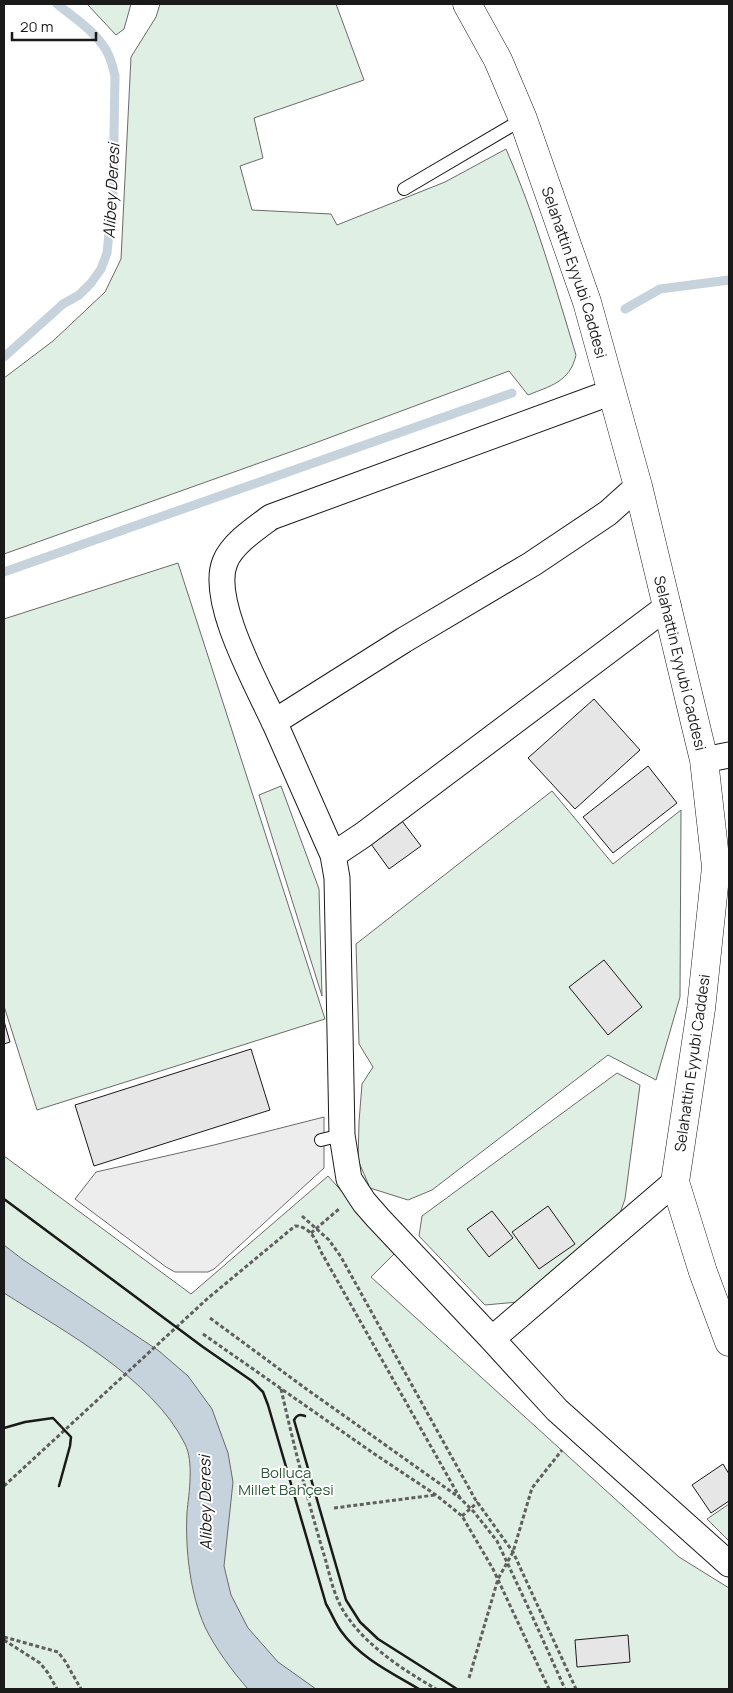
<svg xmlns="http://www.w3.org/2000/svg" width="733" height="1693" font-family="Manrope,sans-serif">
  <rect width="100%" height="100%" fill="#fff"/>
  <path fill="#e0efe3" stroke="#6a6a6a" d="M87,4h44l-7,25 -8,6z
    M160,4h176l28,76 -110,38 9,40 -23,8 12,44 79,4 6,11 108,-43 61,-33c29,66 49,137 70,206 -6,27 -26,31 -48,40l-19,-24 -202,75 -303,108v-176l49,-37 52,-49 16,-33 10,-202 25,-40z
    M178,563l147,456 -288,91 -33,-104v-387z
    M281,786l38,103 3,107 -63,-201z
    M552,791l61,73 68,-54 -1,187 -24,83 -48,-25 -176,135 -24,10 -38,-12 -12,-28 1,-38 3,-38 11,-17 -14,-23 -3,-100z
    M617,1073l23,12 -15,114 -7,20 -100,83 -33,3 -66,-69 3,-20z
    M4,1156l187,138 137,-118 68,76 -25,25 308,280 50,31v101h-725z
    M729,1504v37l-22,-22z"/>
  <path fill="#ededed" stroke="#6a6a6a" d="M324,1117v51l-110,101 -6,3h-33l-9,-5 -91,-68 21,-27 118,-27z"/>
  <path fill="#c6d2dc" stroke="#6a6a6a" d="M4,1245l18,14 137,92 29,25 24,33 16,44 5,29 -9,84 7,29 17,33 30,34 38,27h-68c-15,-17 -33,-41 -43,-62 -15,-33 -20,-79 -18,-115 2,-19 7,-50 -2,-68 -33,-66 -120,-112 -181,-151z"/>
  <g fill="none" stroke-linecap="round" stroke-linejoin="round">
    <path stroke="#c6d2dc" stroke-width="9" d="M625,309l35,-20 69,-9
      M4,357l59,-53 16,-9 12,-12 10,-14 6,-16 6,-61 2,-116c-2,-9 -4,-18 -9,-26 -11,-19 -33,-33 -49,-46
      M4,572l508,-179"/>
  </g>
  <path fill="#e6e6e6" stroke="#1a1a1a" d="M594,699l46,51 -65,59 -47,-51z
    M648,766l29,37 -64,50 -30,-36z
    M402,821l19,25 -32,23 -18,-25z
    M604,960l38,47 -34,28 -39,-48z
    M4,1021l6,21 -6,2z
    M251,1049l19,61 -176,56 -19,-61z
    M548,1206l27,38 -36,25 -27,-37z
    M492,1211l21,27 -24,19 -22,-28z
    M723,1464l6,10v27l-18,12 -19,-28z
    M628,1635l2,27 -53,5 -2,-27z"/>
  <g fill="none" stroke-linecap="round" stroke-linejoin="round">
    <defs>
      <path id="service" d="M404,189l119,-70
        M321,1140l21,-5"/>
      <path id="minor" d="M612,392l-341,125c-15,11 -39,27 -46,45 -16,39 34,126 51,164 19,43 38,86 57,129l4,23 5,257 7,44 15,23 14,16 114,121 65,71 172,154
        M274,722l130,-82 128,-76 76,-51 30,-27
        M704,760l25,-5
        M333,855l30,-20 305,-229
        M492,1339l183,-157"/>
      <g id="tertiary">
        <path id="s1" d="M467,4l31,56 25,59 64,183 51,184 66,274 12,107 -15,142 -26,173 28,90 26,70"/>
      </g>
    </defs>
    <use href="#service" stroke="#1a1a1a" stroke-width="14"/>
    <use href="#minor" stroke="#1a1a1a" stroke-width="27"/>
    <use href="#tertiary" stroke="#1a1a1a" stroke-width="29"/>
    <path stroke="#5f5f5f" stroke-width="3" stroke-dasharray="4 2.5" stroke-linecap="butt" d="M302,1216l27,24 12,17 134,242 38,53 63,137
      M311,1233l28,-24
      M210,1318l95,70 155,110 14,14 23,29 32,68 36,80
      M203,1334l170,119 63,42 26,21 31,53 56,120
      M281,1389c13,57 27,113 44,169 5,18 9,38 19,54 22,34 58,57 92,77
      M4,1486l203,-187 88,-73c14,0 21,13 25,24l140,248
      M334,1508l101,-13
      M462,1516l16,-14
      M4,1637l54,15 7,9 16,28
      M4,1640l36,23 8,10 9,16
      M469,1678l29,-99 15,-27 19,-64 30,-38"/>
    <use href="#service" stroke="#fff" stroke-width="12"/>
    <use href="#minor" stroke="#fff" stroke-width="25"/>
    <use href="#tertiary" stroke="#fff" stroke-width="28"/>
    <path stroke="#1a1a1a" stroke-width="2.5" d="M4,1199l199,148 49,34 11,11 5,13 58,199c5,8 9,19 15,27 19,27 51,42 78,58
      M305,1416c-6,-2 -8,-1 -11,4l52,180 14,22 18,17 79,50
      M4,1428l21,-6 28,-4 18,19 -1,9 -11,40"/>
  </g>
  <g text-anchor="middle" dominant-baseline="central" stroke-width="4" stroke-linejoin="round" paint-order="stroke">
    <g font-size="15" fill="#1a1a1a" stroke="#fff">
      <text stroke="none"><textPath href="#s1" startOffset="290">Selahattin Eyyubi Caddesi</textPath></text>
      <text stroke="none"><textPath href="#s1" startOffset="695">Selahattin Eyyubi Caddesi</textPath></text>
      <text transform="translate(692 1063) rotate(-82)">Selahattin Eyyubi Caddesi</text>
    </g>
    <g font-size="15" fill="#2b5a34" stroke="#fff">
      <text x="286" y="1472">Bolluca<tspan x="286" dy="17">Millet Bahçesi</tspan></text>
    </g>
    <g font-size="16" font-style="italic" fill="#1a1a1a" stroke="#fff">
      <text transform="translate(111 191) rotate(-87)">Alibey Deresi</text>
      <text transform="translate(205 1503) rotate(-91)">Alibey Deresi</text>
    </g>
  </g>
  <rect width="733" height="1693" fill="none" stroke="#1a1a1a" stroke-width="10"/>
  <path d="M12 32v8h84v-8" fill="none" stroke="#1a1a1a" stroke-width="2.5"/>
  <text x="20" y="32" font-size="15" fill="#1a1a1a" stroke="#ffffff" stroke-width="4" paint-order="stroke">20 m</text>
</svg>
